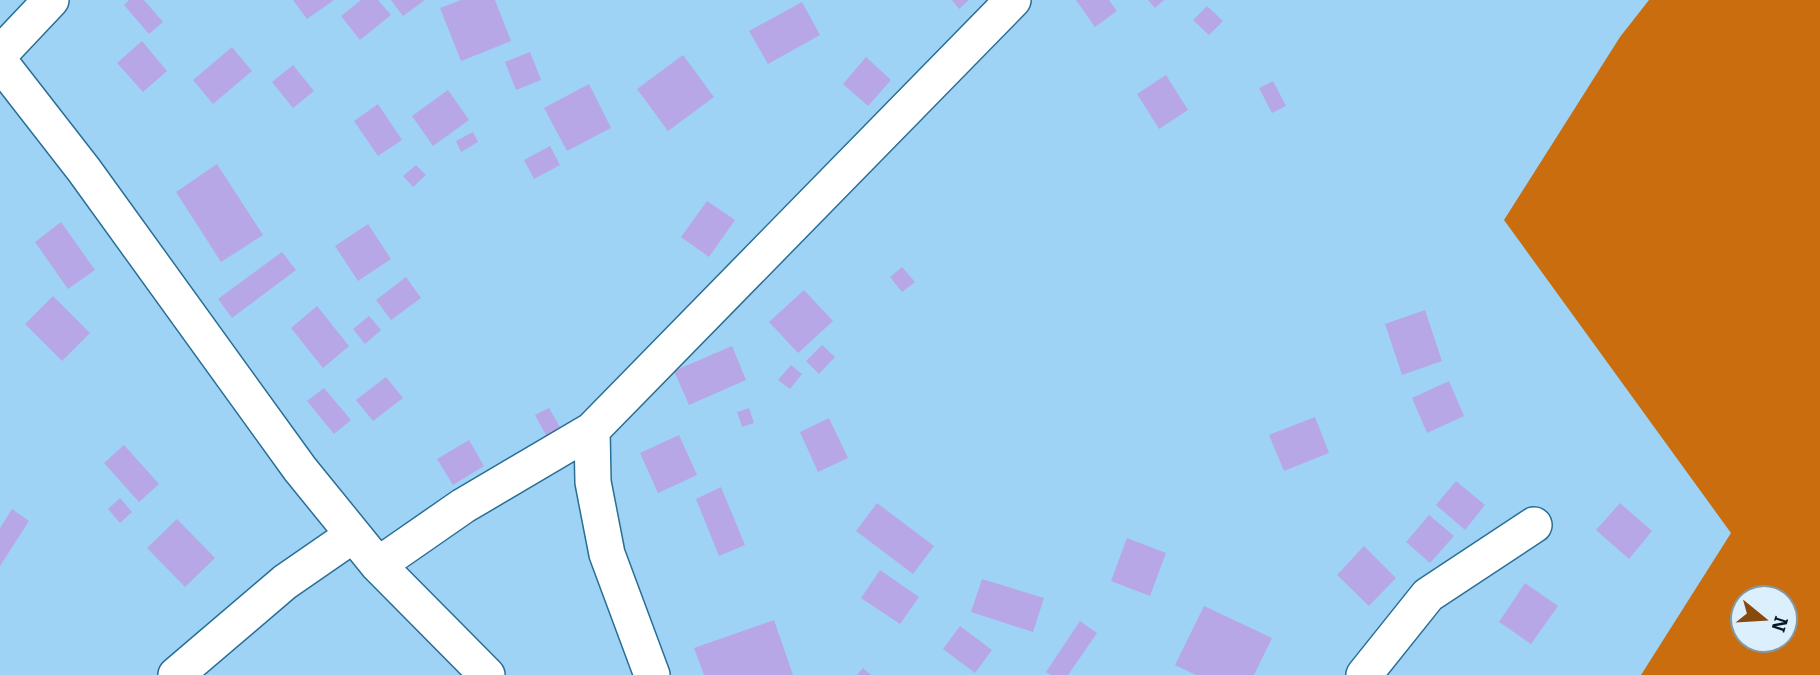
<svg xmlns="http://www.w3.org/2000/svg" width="1820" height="675" font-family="Bitter,serif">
  <rect width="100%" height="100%" fill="#9ed3f5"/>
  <path fill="#c96d0f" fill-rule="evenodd" d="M1649,0h171v675h-179l90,-142 -227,-313 116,-183zM1743,598h42v42h-42z"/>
  <path fill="#b8a7e6" d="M129,0h15l19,22 -14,12 -25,-29z
    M293,0h41l-27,19z
    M361,0h17l13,15 -31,25 -19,-24z
    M391,0h34l-22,16z
    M461,0h34l16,41 -50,20 -21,-53z
    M952,0h17l-10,9z
    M1076,0h33l8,11 -22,16z
    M1148,0h16l-9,8z
    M802,2l18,33 -52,29 -19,-33z
    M1207,6l16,15 -14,14 -16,-15z
    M142,41l25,30 -24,21 -26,-29z
    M232,47l20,24 -39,33 -20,-24z
    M530,52l11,28 -25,10 -11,-28z
    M683,55l31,42 -46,34 -31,-42z
    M866,57l25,23 -23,26 -25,-22z
    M293,65l21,26 -21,17 -21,-26z
    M1166,75l22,35 -29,19 -22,-35z
    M1273,81l13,25 -14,7 -13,-25z
    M589,84l22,44 -44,23 -23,-43z
    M448,90l21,30 -36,26 -21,-30z
    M378,104l24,36 -24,16 -24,-35z
    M473,132l5,10 -17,10 -5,-11z
    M550,146l10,19 -26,14 -10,-19z
    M217,164l46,71 -42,27 -45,-70z
    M416,165l10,10 -13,12 -10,-11z
    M707,201l28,19 -26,37 -28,-20z
    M61,222l34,48 -27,19 -33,-47z
    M368,224l23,35 -33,22 -23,-35z
    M282,252l14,18 -64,48 -14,-19z
    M902,267l13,15 -13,10 -12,-15z
    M406,277l15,21 -30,22 -15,-20z
    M804,290l29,31 -35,32 -29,-31z
    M53,296l37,37 -28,28 -37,-37z
    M317,306l32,40 -26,22 -32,-40z
    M1425,310l17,51 -40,14 -17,-51z
    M369,316l12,14 -16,14 -12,-15z
    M822,345l13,12 -16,17 -13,-13z
    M732,346l14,34 -57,25 -15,-34z
    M791,365l11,9 -12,15 -12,-9z
    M386,377l17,21 -30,23 -17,-21z
    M1449,381l15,35 -37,17 -15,-35z
    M324,388l27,32 -17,14 -27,-33z
    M549,408l12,21 -14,8 -12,-22z
    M749,408l5,15 -12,4 -5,-15z
    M1315,417l14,36 -45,18 -15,-36z
    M829,418l19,40 -30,14 -18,-40z
    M679,435l18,40 -39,18 -18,-40z
    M469,440l15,26 -31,19 -16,-26z
    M124,445l35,39 -20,18 -35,-39z
    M1456,481l29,24 -20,25 -29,-25z
    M721,487l24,58 -26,11 -23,-57z
    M120,498l12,14 -12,11 -12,-14z
    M877,503l57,43 -21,28 -57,-43z
    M1620,503l32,28 -23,28 -33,-29z
    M12,509l17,12 -29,45v-38z
    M1429,515l25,21 -24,27 -24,-21z
    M177,519l38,39 -30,29 -38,-39z
    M1127,538l39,15 -16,43 -39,-15z
    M1364,546l32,32 -27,28 -32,-31z
    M880,570l39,27 -19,27 -39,-26z
    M982,579l62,19 -11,34 -62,-20z
    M1525,583l33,23 -27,38 -32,-22z
    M1204,606l68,32 -18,37h-58l-21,-10z
    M774,620l19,55h-89l-10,-27z
    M1080,621l17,12 -29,42h-17l-5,-3z
    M960,626l32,24 -17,23 -32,-24z
    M863,668l8,7h-14z"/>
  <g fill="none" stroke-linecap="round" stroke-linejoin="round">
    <defs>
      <path id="minor" d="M0,54l51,-54
        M0,62l84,108 216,299 78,96 109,110
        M592,430l1,52 14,72 45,121
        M378,565l85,-59 129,-76 421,-430
        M176,675l109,-93 68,-47
        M1364,675l64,-80 106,-70"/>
    </defs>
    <use href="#minor" stroke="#296e95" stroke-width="38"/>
    <use href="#minor" stroke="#fff" stroke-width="35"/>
  </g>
  <g transform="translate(1764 619) rotate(108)"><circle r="33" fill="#dceffc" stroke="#8499a7" stroke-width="2"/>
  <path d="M0-5L12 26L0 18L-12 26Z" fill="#88490e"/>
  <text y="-10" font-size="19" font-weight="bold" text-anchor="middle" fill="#001928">N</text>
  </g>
</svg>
